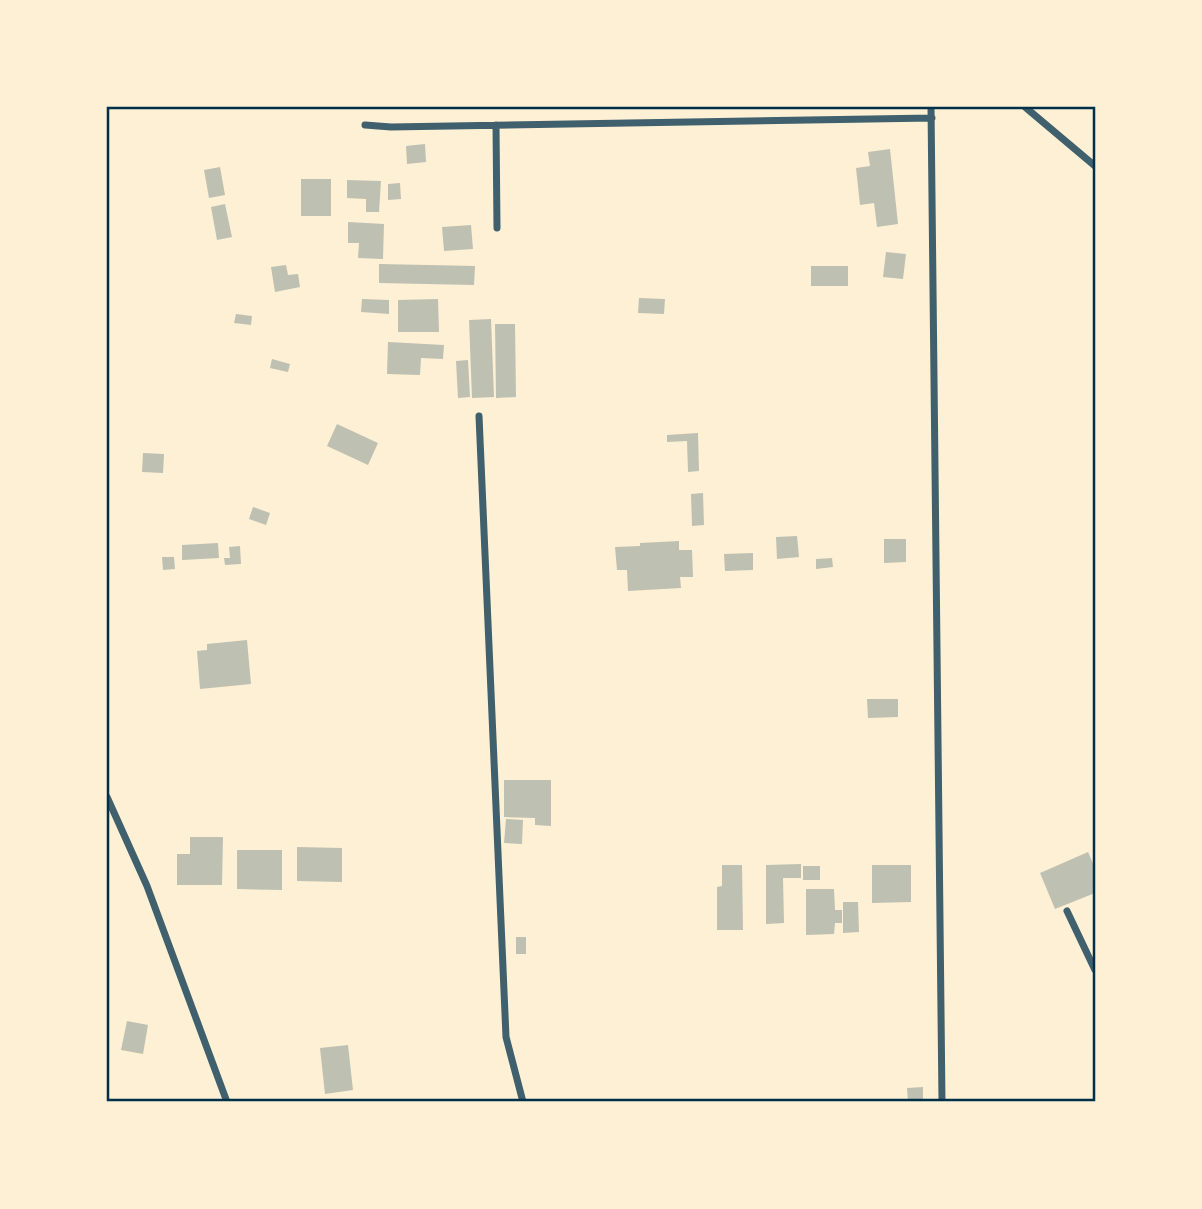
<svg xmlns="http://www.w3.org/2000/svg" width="1202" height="1209" font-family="'Noto Serif',serif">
  <rect width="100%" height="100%" fill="#fdf0d5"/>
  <path fill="#bec0b2" d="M425,144l1,18 -19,2 -1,-18z
    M890,149l8,75 -21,3 -3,-24 -14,2 -4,-37 14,-2 -2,-14z
    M220,167l5,28 -16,3 -5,-28z
    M301,179h30v37h-30z
    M347,180l34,1 -2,31h-13v-13l-19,-1z
    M400,183l1,16 -13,1v-16z
    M225,204l7,33 -15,3 -6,-33z
    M348,222l36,2 -1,35 -25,-1 1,-15h-11z
    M471,225l2,24 -29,2 -2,-24z
    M886,252l20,2 -3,25 -20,-2z
    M379,264l96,2 -1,19 -95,-2z
    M286,265l2,10 10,-1 2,13 -25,5 -4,-25z
    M811,266h37v20h-37z
    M639,298l26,1 -1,15 -26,-1z
    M362,299l27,1v14l-28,-2z
    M438,299l1,33h-41v-32z
    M236,314l16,2 -1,9 -17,-2z
    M491,319l3,78 -22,1 -3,-78z
    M495,324h20l1,73 -20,1z
    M388,342l56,3 -1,14 -22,-1 -1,17 -33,-1z
    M272,359l18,5 -2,8 -18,-4z
    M468,360l2,37 -12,1 -2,-37z
    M337,424l41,19 -10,22 -41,-19z
    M698,433l1,38 -11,1 -1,-31 -20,1v-7z
    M143,453l21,1 -1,19 -21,-1z
    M703,493l1,32 -12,1 -1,-32z
    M253,507l17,6 -4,12 -17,-6z
    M797,536l2,21 -22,2 -1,-22z
    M884,539h22v23l-22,1z
    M679,541v9h13l1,27h-13l1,11 -53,3 -1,-21h-10l-2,-23 25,-1v-3z
    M218,543l1,15 -37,2v-15z
    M240,546l1,18 -16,1 -1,-7h6l-1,-11z
    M753,553v17l-28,1 -1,-17z
    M162,557h12l1,12 -12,1z
    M832,558l1,9 -17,2v-10z
    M247,640l4,44 -51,5 -3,-38 10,-1v-6z
    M867,699h31v18l-30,1z
    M504,780h47v46l-16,-1v-7l-31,-1z
    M506,819l17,1 -1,24 -18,-1z
    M190,837h33l-1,48h-45v-31h13z
    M297,847l45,1v34l-45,-1z
    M237,850h45v40l-45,-1z
    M1088,852l7,16v25l-40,16 -15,-36z
    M801,864v14h-18l1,45 -18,1v-59z
    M722,865h20l1,65h-26v-43l5,-1z
    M872,865h39v37l-39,1z
    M803,866h17v14h-17z
    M806,889h28l1,21h7v13h-7l-1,11 -28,1z
    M843,902h15l1,30 -16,1z
    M516,937h10v17h-10z
    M127,1021l21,4 -5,29 -22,-4z
    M348,1045l5,45 -28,4 -5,-46z
    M923,1087v14l-15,1 -1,-14z"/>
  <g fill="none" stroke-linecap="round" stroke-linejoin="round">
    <path stroke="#3f606c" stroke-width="7" d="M931,107l11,995
      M1025,107l70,59
      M365,125l26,2 541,-9
      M496,125l1,103
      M479,416l27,621 17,65
      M107,797l40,89 80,216
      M1067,911l28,59"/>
  </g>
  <rect width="1202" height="1209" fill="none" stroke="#fdf0d5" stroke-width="217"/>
  <rect x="108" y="108" width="986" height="992" fill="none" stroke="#003049" stroke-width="2.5"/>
</svg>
